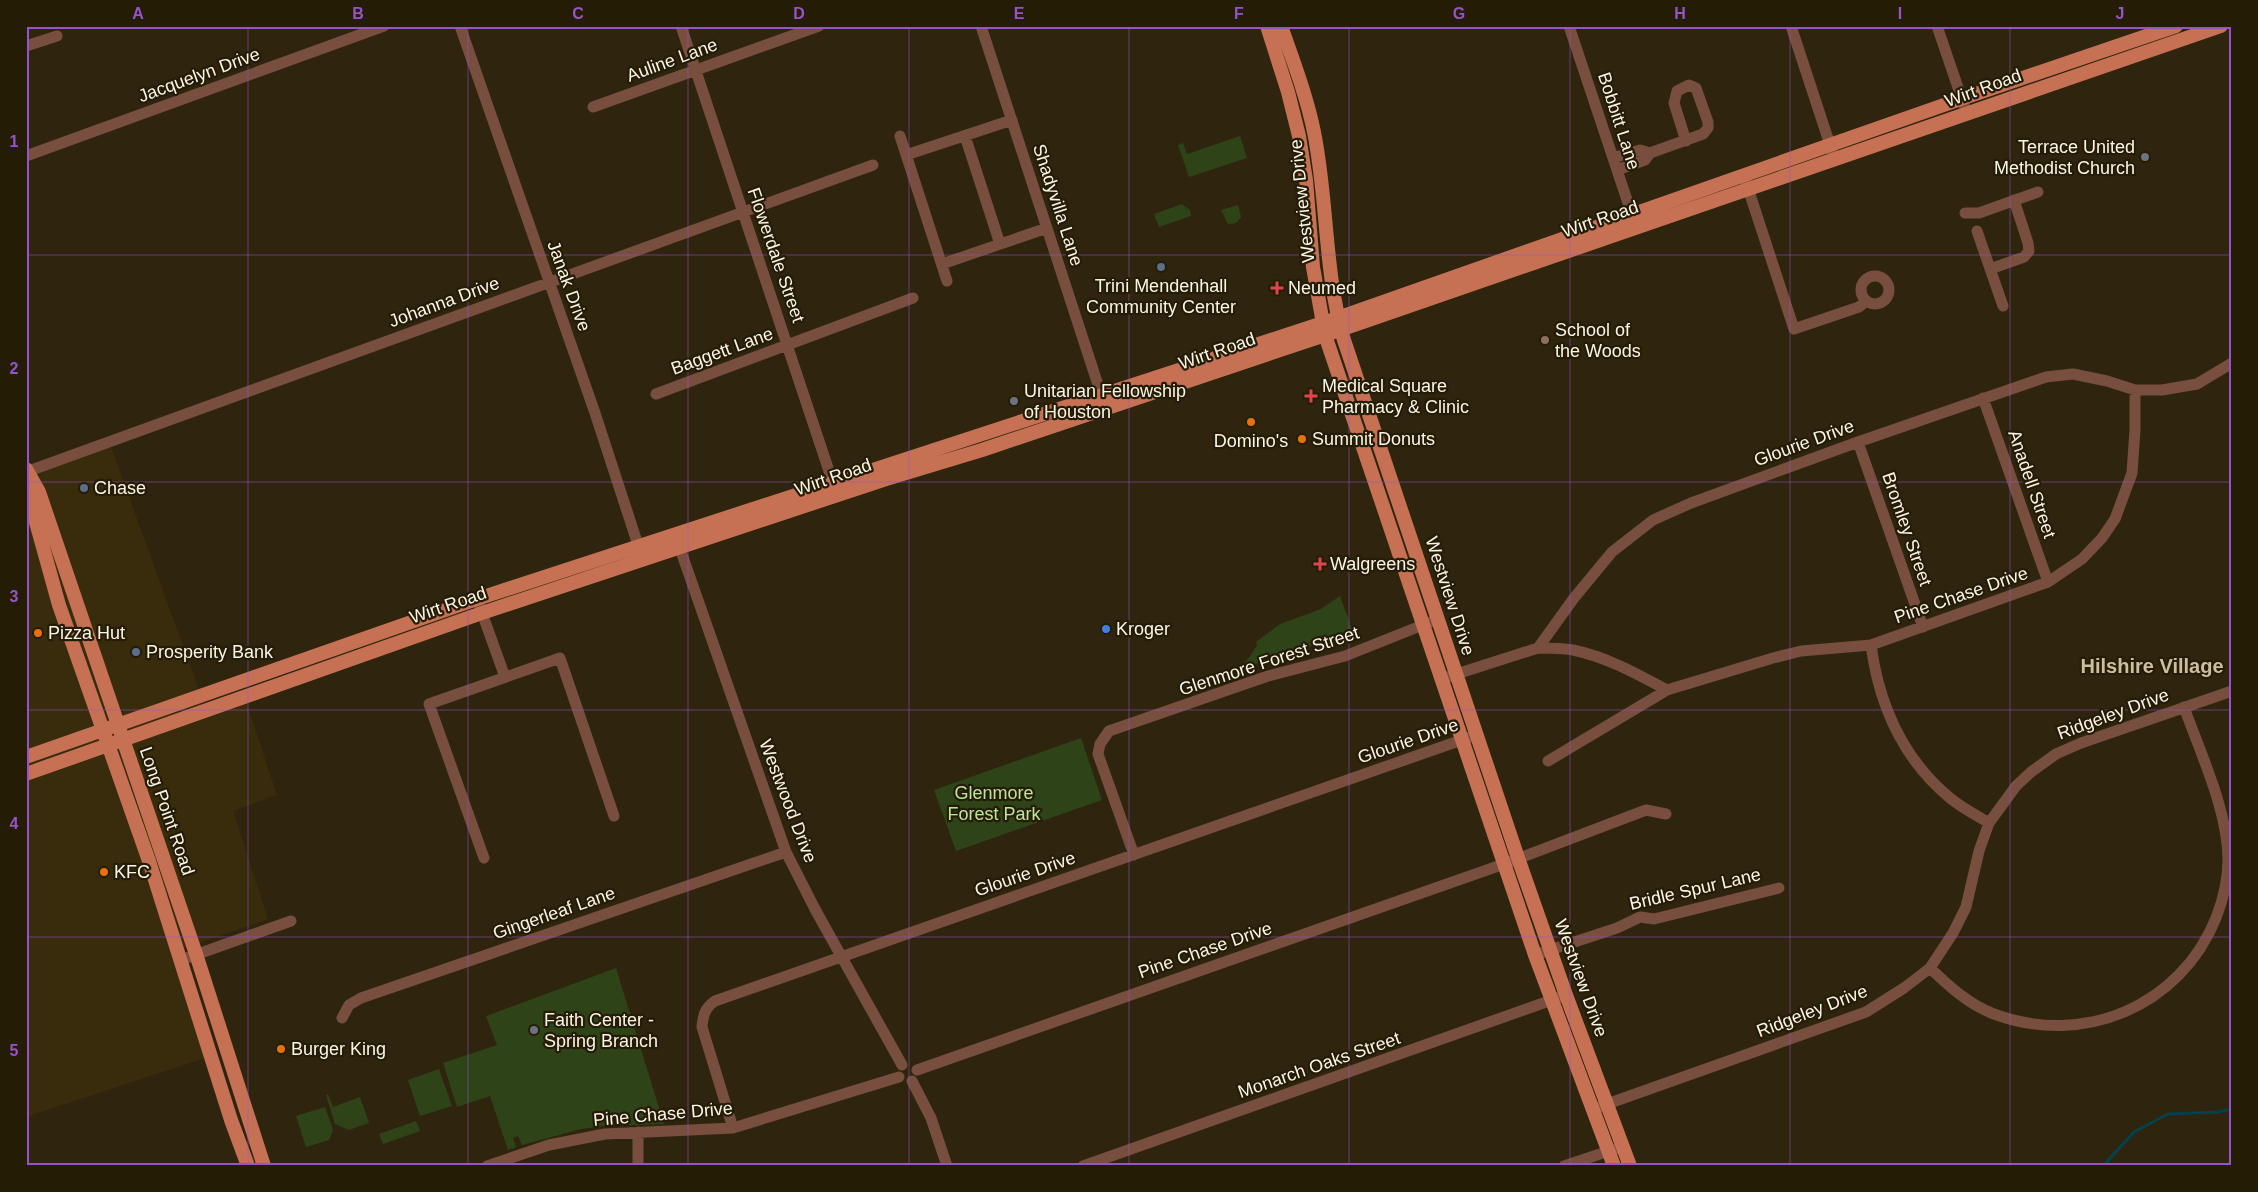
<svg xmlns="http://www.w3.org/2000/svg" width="2258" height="1192" font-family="Helvetica,sans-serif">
  <rect width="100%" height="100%" fill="#2f250e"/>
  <path fill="#392c0d" d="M111,447l97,268 39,-11 30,91 -44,16 35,108 -97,34 34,105 -179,59v-642z"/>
  <path fill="#2f4318" d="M1240,136l7,22 -58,19 -11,-32 5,-2 4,11z
    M1182,204l8,6 1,6 -32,11 -5,-13z
    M1238,205l3,12 -5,6 -8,1 -7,-14z
    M1340,596l13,36 -116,38 12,-12 8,-13 -1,-3 24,-18 41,-15z
    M1081,738l21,62 -146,51 -22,-61z
    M616,968l48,156 -60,2 -23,3 -59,16 -4,-9 -5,2 3,9 -8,3 -18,-54 -33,11 -14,-44 54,-18 -11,-29z
    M439,1069l13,37 -32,10 -12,-36z
    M328,1094l5,13 27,-10 9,26 -20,7 -14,-6 -9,-29z
    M325,1107l8,23 -4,10 -23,7 -10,-31z
    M416,1121l4,10 -37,13 -4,-10z"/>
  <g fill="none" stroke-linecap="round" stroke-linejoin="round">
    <path stroke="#00424c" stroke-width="3" d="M2103,1166l31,-34 34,-18 50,-2 14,-3"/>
    <path stroke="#784e3f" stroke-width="11" d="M460,26l135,387 46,141
      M681,26l154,463
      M981,26l120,368
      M1569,26l65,195
      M1791,26l44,134
      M1937,26l30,88
      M26,46l31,-10
      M593,107l226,-81
      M900,136l47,145
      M965,136l35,108
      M906,155l106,-35
      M26,156l358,-130
      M1613,158l27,-8 10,3 53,-19 5,-6v-6l-12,-34 -7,-3 -12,6 -3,12 12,38
      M1617,170l28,-10 5,-7
      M1744,176l50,153 65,-22 7,-6
      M1965,213h14l59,-21
      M1977,231l26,75
      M942,264l105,-36
      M1990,269l34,-12 5,-6 -1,-8 -14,-43
      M1861 290a14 14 0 1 1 28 0a14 14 0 1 1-28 0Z
      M656,394l257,-96
      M1983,398l65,184
      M1858,442l65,185
      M26,472l847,-307
      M677,540l109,312 30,59 86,154
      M477,599l28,78
      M1871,645c8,60 32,114 79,153 12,10 26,17 39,25
      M1538,648c11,0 24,0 35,2 34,7 64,24 94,40
      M1441,679l97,-31 36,-50 38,-46 41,-32 38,-17 167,-61 188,-65 27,-3 34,7 28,9h27l35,-6 35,-21
      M1548,761l119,-71 106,-32 28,-7 70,-6 177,-63 34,-23 20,-21 13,-19 17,-46 3,-43v-40
      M1134,855l-36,-101 2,-10 9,-13 159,-55 77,-20 93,-37
      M484,858l-55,-154 131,-46 54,158
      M1535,955l82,-27 23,-11 14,2 125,-31
      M181,960l110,-39
      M1930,968c19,18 39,37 64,46 89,33 186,-7 222,-96 7,-18 12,-39 12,-59 0,-48 -28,-107 -44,-152
      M342,1018l7,-13 12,-7 425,-146
      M917,1070l587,-206 142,-54 20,4
      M912,1081l19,37 16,48
      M1593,1109l273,-97 38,-24 26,-20 23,-35 13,-26 13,-56 10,-28 27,-37 15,-14 25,-18 25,-11 151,-52
      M733,1128l-31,-101c1,-12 3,-19 13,-26l761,-266
      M638,1132v34
      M487,1166l62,-21 56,-11 128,-6 166,-51
      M1083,1166l483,-171
      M1564,1166l60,-20"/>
    <path stroke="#c77154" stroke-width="14" d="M1267,26l21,66 11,44 7,44 7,87 12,68 210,620 79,211
      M1281,26c12,34 26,71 33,106 14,69 10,140 30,208l174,518 48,137 64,171
      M26,469l13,23 157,462 68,212
      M27,475l2,22 30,108 90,256 82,259 17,46
      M26,757l451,-158 846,-276 638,-224 215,-73
      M26,774l456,-161 404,-134 96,-29 343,-115 896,-309"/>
  </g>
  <path fill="none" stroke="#9554c7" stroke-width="1" stroke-opacity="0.55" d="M248,26v1140M468,26v1140M688,26v1140M909,26v1140M1129,26v1140M1349,26v1140M1570,26v1140M1790,26v1140M2010,26v1140M26,255h2206M26,482h2206M26,710h2206M26,937h2206"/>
  <g fill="#6b7280" stroke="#251c05" stroke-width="2">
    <circle cx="2145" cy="157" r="5"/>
    <circle cx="1014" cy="401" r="5"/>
    <circle cx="534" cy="1030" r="5"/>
  </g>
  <g fill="#5c6f8a" stroke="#251c05" stroke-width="2">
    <circle cx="1161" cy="267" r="5"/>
    <circle cx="84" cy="488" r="5"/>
    <circle cx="136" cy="652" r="5"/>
  </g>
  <g fill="#e0444e" stroke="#251c05" stroke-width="2">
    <path d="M1274.5 280.5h5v5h5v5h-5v5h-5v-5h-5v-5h5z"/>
    <path d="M1308.5 388.5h5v5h5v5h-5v5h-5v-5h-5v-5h5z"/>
    <path d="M1317.5 556.5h5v5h5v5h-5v5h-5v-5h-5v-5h5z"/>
  </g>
  <circle fill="#8d6e63" stroke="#251c05" stroke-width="2" cx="1545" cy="340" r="5"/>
  <g fill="#e8710a" stroke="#251c05" stroke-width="2">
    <circle cx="1251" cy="422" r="5"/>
    <circle cx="1302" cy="439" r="5"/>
    <circle cx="38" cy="633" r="5"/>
    <circle cx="104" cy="872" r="5"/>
    <circle cx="281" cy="1049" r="5"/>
  </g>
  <circle fill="#3f7fe0" stroke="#251c05" stroke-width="2" cx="1106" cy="629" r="5"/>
  <g text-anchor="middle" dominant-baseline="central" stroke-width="4.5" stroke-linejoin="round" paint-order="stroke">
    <g font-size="18" fill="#fbf5e7" stroke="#251c05">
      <text transform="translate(672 60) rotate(-20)">Auline Lane</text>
      <text transform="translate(199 75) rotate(-20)">Jacquelyn Drive</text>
      <text transform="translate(1983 88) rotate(-20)">Wirt Road</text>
      <text transform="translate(1619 121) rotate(72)">Bobbitt Lane</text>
      <text transform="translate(1302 201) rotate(-96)">Westview Drive</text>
      <text transform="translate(1058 205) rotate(72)">Shadyvilla Lane</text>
      <text transform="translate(1600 219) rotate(-19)">Wirt Road</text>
      <text transform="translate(776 255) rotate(71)">Flowerdale Street</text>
      <text transform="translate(569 286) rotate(70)">Janak Drive</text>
      <text transform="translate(444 302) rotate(-20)">Johanna Drive</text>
      <text transform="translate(722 351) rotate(-20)">Baggett Lane</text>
      <text transform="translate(1217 351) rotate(-19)">Wirt Road</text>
      <text transform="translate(1804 443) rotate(-20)">Glourie Drive</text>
      <text transform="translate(833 477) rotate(-19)">Wirt Road</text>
      <text transform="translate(2032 484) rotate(71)">Anadell Street</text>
      <text transform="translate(1907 529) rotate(71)">Bromley Street</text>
      <text transform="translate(1961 595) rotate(-19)">Pine Chase Drive</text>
      <text transform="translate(1450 596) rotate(72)">Westview Drive</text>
      <text transform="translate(448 605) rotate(-19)">Wirt Road</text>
      <text transform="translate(1269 661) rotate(-18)">Glenmore Forest Street</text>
      <text transform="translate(2113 714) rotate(-20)">Ridgeley Drive</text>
      <text transform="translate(1408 741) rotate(-19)">Glourie Drive</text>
      <text transform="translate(788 801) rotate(69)">Westwood Drive</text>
      <text transform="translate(167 811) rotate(71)">Long Point Road</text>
      <text transform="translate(1025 874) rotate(-19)">Glourie Drive</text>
      <text transform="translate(1695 889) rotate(-13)">Bridle Spur Lane</text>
      <text transform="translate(554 913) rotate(-19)">Gingerleaf Lane</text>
      <text transform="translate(1205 950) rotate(-19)">Pine Chase Drive</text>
      <text transform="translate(1581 978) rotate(70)">Westview Drive</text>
      <text transform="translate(1812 1011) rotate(-21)">Ridgeley Drive</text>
      <text transform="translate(1319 1065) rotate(-19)">Monarch Oaks Street</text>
      <text transform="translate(663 1114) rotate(-5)">Pine Chase Drive</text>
    </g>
    <g font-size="18" fill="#fbf5e7" stroke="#251c05" text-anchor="start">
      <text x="2135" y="147" text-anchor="end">Terrace United<tspan x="2135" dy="21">Methodist Church</tspan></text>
      <text x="1161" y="286" text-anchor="middle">Trini Mendenhall<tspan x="1161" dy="21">Community Center</tspan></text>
      <text x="1288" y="288">Neumed</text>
      <text x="1555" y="330">School of<tspan x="1555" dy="21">the Woods</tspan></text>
      <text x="1322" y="386">Medical Square<tspan x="1322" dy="21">Pharmacy &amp; Clinic</tspan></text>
      <text x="1024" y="391">Unitarian Fellowship<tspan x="1024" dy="21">of Houston</tspan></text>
      <text x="1312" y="439">Summit Donuts</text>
      <text x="1251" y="441" text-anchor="middle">Domino's</text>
      <text x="94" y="488">Chase</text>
      <text x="1330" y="564">Walgreens</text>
      <text x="1116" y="629">Kroger</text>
      <text x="48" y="633">Pizza Hut</text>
      <text x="146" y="652">Prosperity Bank</text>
      <text x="114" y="872">KFC</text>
      <text x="544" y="1020">Faith Center -<tspan x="544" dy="21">Spring Branch</tspan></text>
      <text x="291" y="1049">Burger King</text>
    </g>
    <g font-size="18" fill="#bde499" stroke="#251c05">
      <text x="994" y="793">Glenmore<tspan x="994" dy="21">Forest Park</tspan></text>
    </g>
    <g font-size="20" font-weight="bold" fill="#c9bda2" stroke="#251c05">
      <text x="2152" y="666">Hilshire Village</text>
    </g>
  </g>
  <rect width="2258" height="1192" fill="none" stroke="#251c05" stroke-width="55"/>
  <rect x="28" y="28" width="2202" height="1136" fill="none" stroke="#9554c7" stroke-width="2"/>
  <g font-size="16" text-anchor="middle" font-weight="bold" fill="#9554c7">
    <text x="138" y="19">A</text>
    <text x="358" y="19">B</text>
    <text x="578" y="19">C</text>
    <text x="799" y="19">D</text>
    <text x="1019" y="19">E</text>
    <text x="1239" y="19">F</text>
    <text x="1459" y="19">G</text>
    <text x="1680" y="19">H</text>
    <text x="1900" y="19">I</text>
    <text x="2120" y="19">J</text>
    <text x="14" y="147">1</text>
    <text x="14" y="374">2</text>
    <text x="14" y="602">3</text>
    <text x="14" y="829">4</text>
    <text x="14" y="1056">5</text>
  </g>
</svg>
